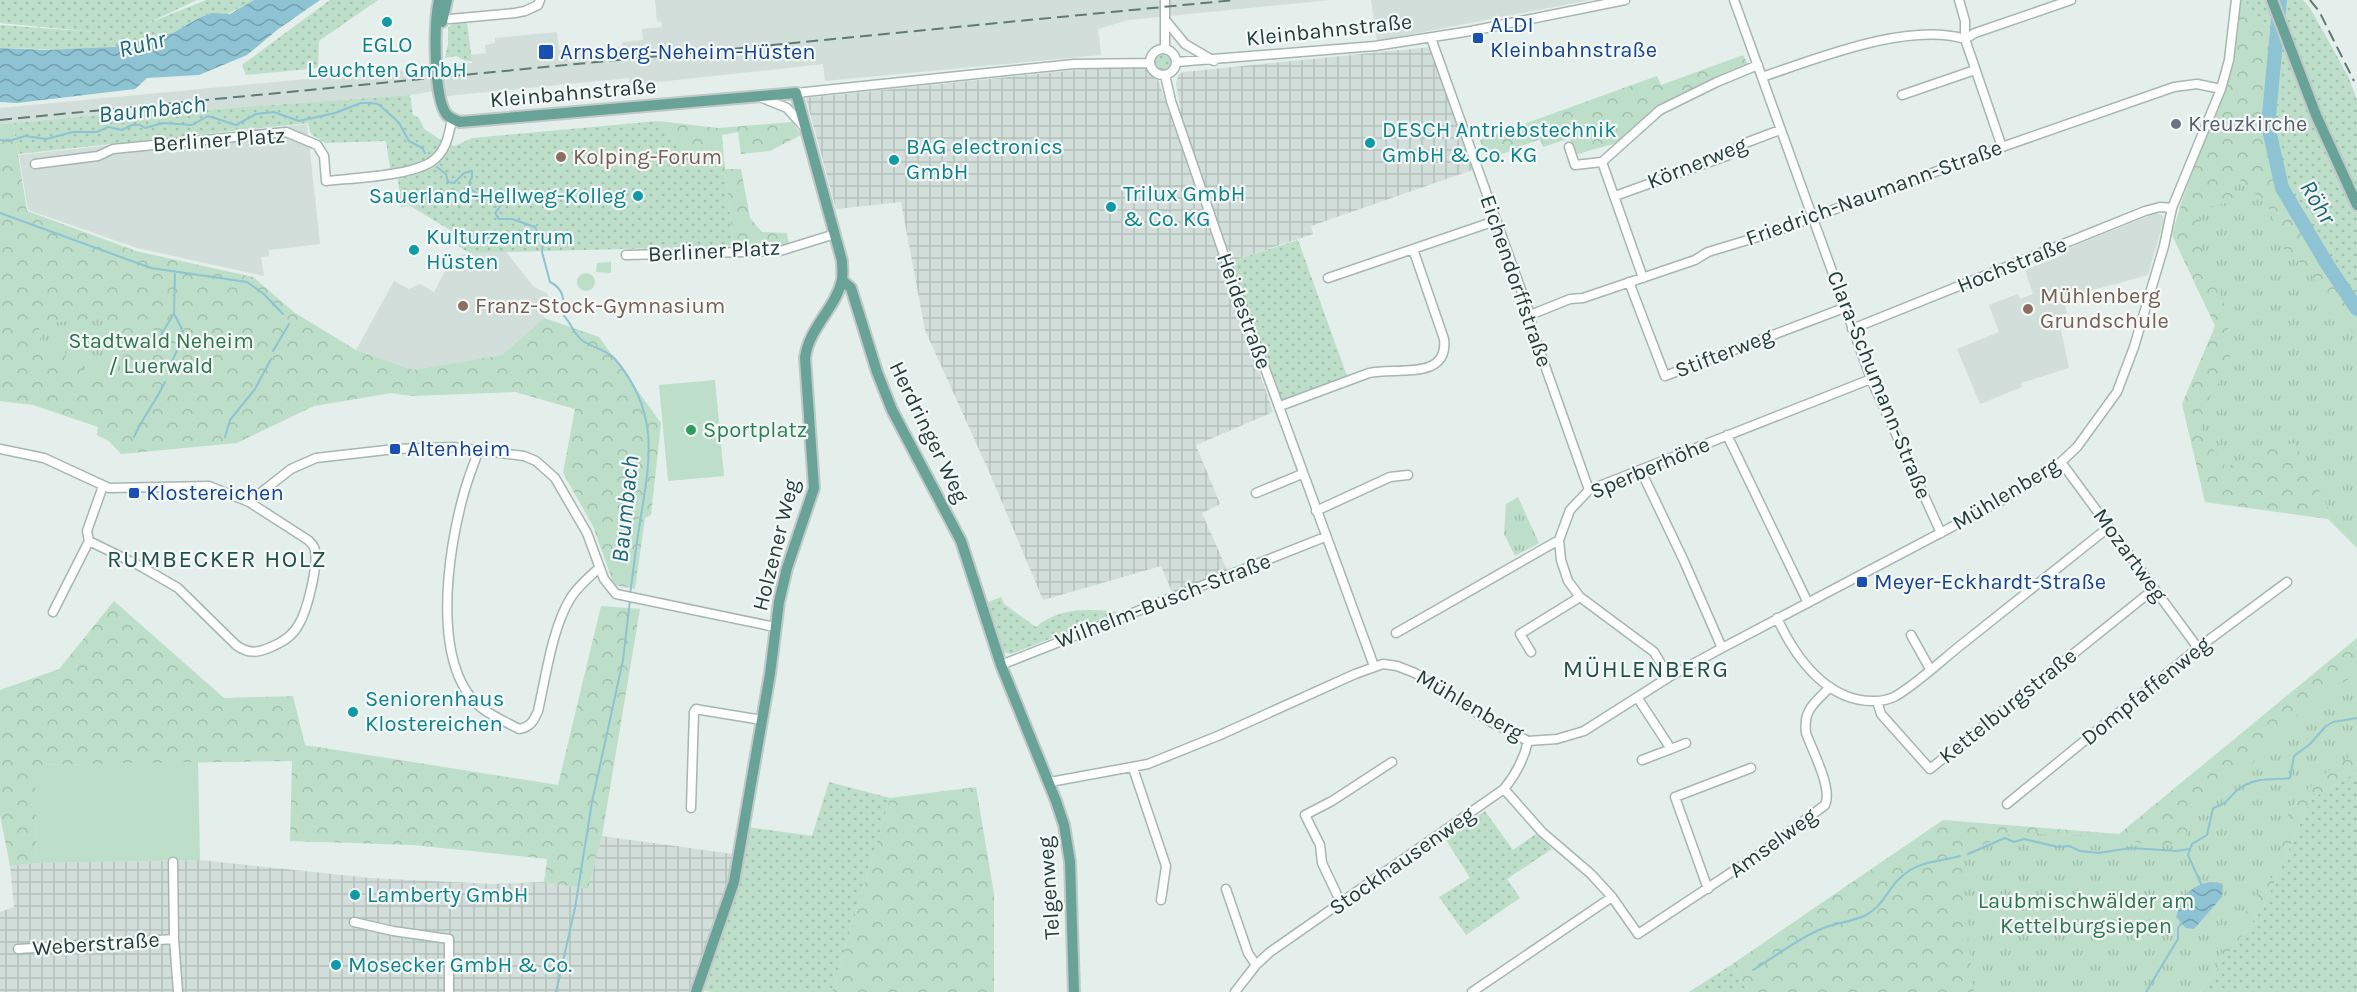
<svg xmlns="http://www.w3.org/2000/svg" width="2357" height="992" font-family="Karla,sans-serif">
  <defs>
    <pattern id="industrial-grid" width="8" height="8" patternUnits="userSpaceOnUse" patternTransform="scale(1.5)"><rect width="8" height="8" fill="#d2ded9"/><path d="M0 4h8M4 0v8" fill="none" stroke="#b4c0bb"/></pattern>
    <pattern id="grass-dots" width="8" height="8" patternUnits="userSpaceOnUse" patternTransform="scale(1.5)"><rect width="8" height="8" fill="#bddec9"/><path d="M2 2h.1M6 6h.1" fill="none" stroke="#a2c0ad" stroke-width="1.8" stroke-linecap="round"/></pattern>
    <pattern id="forest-crowns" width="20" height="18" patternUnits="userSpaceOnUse" patternTransform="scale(1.5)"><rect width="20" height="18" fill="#bddec9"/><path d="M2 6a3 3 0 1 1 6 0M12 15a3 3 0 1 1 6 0" fill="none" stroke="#a2c0ad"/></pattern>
    <pattern id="park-tufts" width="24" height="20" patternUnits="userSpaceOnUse" patternTransform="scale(1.5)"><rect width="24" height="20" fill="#bddec9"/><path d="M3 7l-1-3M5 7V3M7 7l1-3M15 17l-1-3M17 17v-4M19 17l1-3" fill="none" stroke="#a2c0ad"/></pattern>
    <pattern id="water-waves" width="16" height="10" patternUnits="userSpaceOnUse" patternTransform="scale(1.5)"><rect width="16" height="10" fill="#8dc3d2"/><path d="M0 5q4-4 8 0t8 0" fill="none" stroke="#73a0ab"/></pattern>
  </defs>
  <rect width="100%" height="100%" fill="#e4eeea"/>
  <path fill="#d2ded9" d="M655,0h675l-202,20 -30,9 3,26 -276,26 -2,-17 -193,21 -1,-7 -182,18 -2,-4 -4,-26 31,-3 -1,-8 15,-2 -1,-8 10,-2v-5l62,-6 2,18 63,-3v-5l21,-2 -1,-11 20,-2 -1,-6 -4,1z
    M1371,0h219l-213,41z
    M433,67l2,24 -25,4 -208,15 -11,-4 -191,18v-16z
    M307,124l13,120 -51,6v6l-8,1 3,19 -127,-28 -109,-38 -9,-55z
    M2156,213l6,2 2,4 -16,56 -55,15 -29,11 3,12 -9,3 11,52 -48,15 1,4 -42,17 -23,-55 42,-17 -10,-27 29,-11 2,5 13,-5 -8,-24 36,-14 6,-7z
    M506,252l28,35 14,7 -4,24 -42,37 -89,15 -57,-20 38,-69 15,8 11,-5 14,8 18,-34 17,-5z"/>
  <path fill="url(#industrial-grid)" d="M1431,47l47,121 -167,58 2,8 -84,28 -46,-136 -7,-43 3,-9 5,-2z
    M1115,66l30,2 13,12 115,332 -77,33 24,59 -18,9 27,61 -56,20 -12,-28 -118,34 -52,-124 -66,-146 -24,-128 -65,7 -30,-111z
    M602,836l138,19 -48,137h-692v-80l14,-5 -4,-41 27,-3 163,-3 170,18 124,6 50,-2 44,7z"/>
  <path fill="url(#grass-dots)" d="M0,0h197l-53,25 62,-25h48c-49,28 -110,46 -166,49 -30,2 -59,-1 -88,-1v-23l97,7 -97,-9z
    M330,0h48l-59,41 -1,27 -72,7 -4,-10z
    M2244,0h59l7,8 38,68 9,24v213l-32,-47 -45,-78 -14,-64 13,-82z
    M467,22l5,39h-6l-10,-5 -11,2 3,-14v-17l8,-4z
    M1155 62a8 8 0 1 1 16 0a8 8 0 1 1-16 0Z
    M410,95l3,20 6,3 5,11 20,13c-16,24 -34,24 -61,32l-1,-4 8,-2 -4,-27 -61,2 -14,-9 -3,-11 -290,31 -5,-31 178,-17 11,4z
    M658,121l29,35 38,18 9,72 -265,7 -15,-10 -4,-13 -41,-25 -8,2 -3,-28c26,-9 38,-8 48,-36l9,3 17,-8z
    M1298,240l49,136 -66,25 -52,-139z
    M1001,597l3,7 32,23c24,-20 53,-18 83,-15l-108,42 -11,-3 -12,-49z
    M2357,772v220h-157l64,-86 47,-107z
    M829,782l61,16 -58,194h-120l-19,-3 55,-162 64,9z
    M1485,811l28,39 23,-16 16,15 -45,30 13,19 -54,37 -27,-38 31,-19 -24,-38z
    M1731,965l18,27h-60z"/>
  <path fill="url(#forest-crowns)" d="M2240,0h4l35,42 -13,82 14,64 45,78 32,47v235l-29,-29 -123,-17 -23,-98 33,-78 -43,-91 11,-38 41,-105 14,-60z
    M1743,55l5,9 -92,43 -36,35 -43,12 -7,-16 -27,9 -3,-8 -53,21 -7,-20 177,-64 4,9z
    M658,121l60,7 74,-6 9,13 -31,16 -29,3 -3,-22 -16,3 3,34h16l9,49 12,14 25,1 2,12 -55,1 -9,-72 -38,-18z
    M13,123l14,88 109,40 117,26 42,36 61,37 57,20 89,-15 42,-37 55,19 62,86 -10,92 -6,3 -10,71 -21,-4 -21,-59 -30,-53 12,-64 -60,-17 -103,4 -21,-3 -77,13 -77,37 -116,11 -12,-13 -12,-6 1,-8 -65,-22 -33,-4v-277z
    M114,601l110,97 69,-2 12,49 253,40 43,-179 39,3 -38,227 -14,53 -44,-7 3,-23 -133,-14 -124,-4 2,-80 -256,4 1,98 -27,3 -10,-51v-125l59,-21z
    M2357,638v134l-46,27 -47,107 -64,86h-451l-18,-27 212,-145 176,14z
    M976,787l18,107v98h-162l58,-194z"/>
  <path fill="url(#park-tufts)" d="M2230,171l38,34 13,41 26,23 50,69v198l-6,-8 -11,3 -45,-88 -16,3 -53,21 -22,-30 -4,-18 11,-24 9,-14 11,-8 -4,-58 -4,-14 -20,-43 -5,-55 14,4 20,-6c5,-9 3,-21 -2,-30z
    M104,318l3,21 11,5 3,32h-20l-17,7 -2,-3c5,-14 -2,-20 -16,-21l-1,-10 -24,2 -2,-27z
    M1518,497l21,46 -24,13 -11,-22 2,-30z
    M2357,673v79l-38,26 -24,24 -10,18 -6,48 -58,77 3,3 -24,44h-226l-12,-114 1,-27c8,-3 16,-4 24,-8 20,-9 25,-11 47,-7l1,-3 30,5 1,-3c14,0 28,-1 42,1 21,2 54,17 73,4 10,-6 8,-24 13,-33 8,-13 38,-37 52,-35l41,-50z"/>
  <path fill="#bddec9" d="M611,262v11l-15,-1 1,-9z
    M577 282a9 9 0 1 1 18 0a9 9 0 1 1-18 0Z
    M715,380l9,96 -56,5 -9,-96z
    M198,762l2,98 -163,3 -2,-98z"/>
  <path fill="url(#water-waves)" d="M254,0h66l-43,30 -30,25 -48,20 -52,3 -12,11 -118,14 -17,-1v-54l47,2 67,-3 59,-14 26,-15 13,-5 18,1z
    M2210,882l11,1 2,3 -1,11 -28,32 -8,-1 -10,-11c7,-21 12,-30 34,-35z"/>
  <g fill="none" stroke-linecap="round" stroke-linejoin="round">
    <path stroke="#8dc3d2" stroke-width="2" d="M0,140l9,1 16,-5 21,3 27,-7h24l11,-5 14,3 10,-5h8l5,3 18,-5 29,2 16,-9 28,9 20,-11 18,-2 25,9 36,-8 26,-10h9l8,1 16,14 5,5 10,18 13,7 3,5
      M437,167l9,7 2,8 6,1 10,-10 8,-2v6l-3,6 2,6 9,7 18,-3 4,3v8l-7,9 4,6h13l23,8 8,15 -1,10 8,30c15,7 14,20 14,34 8,8 9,18 19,25 10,7 24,9 32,18 49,58 33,108 23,176 -3,19 -5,39 -8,59
      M0,213l151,55 96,14 17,12 19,20
      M161,335l12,-20
      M273,351l16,-27
      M170,366l13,-29 -2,-10 -7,-13 1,-43
      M134,437c9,-20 22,-36 31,-55
      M225,437l5,-17 25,-31 16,-30
      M1968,854l37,-16 9,4 10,-3 34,8 11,-1 11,5 18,2 33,-5 46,3 12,-2
      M2201,884l-13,-29 4,-11 15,-9 6,-27c18,-5 16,-14 30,-22 15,-9 31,-6 47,-8l4,-22 16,-12 16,-18 7,-4 24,-4
      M1753,970c23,-14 47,-33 73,-43 12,-4 28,-6 40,-12 16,-8 22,-26 34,-37 17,-17 38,-16 60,-22
      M556,992l19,-84 17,-106 31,-142 7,-60
      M2146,992l32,-53v-11l5,-7"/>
    <path stroke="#8dc3d2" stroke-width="14" d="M2280,0l-12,125 14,63 45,76 30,45"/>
    <defs>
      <path id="minor" d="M1165,0v49
        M1734,0l137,379 70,154
        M1959,0l6,21v18l37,108
        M450,19l65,-6 10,-2 13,-6 2,-5
        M1167,22l18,22 29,17
        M1431,38l99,277 2,14 57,161
        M1965,39l10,-6 96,-33
        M1150 62a13 13 0 1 1 26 0a13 13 0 1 1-26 0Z
        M1176,62l199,-16 96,-15 154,-31
        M1165,75l6,26 63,183 140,382
        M1762,77c57,-19 145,-55 203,-38
        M796,93l278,-29 75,-1
        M1902,95l73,-25
        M760,97l27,11 18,20
        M1569,147l6,18 27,-3
        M35,164l63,-8 15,-7 173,-17 31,13 7,11 2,25c26,-3 93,-5 110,-23 11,-10 13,-25 16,-39
        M1615,196l114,-41 11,-10 40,-15
        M626,255l154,-4 55,-17
        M1328,278l85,-29
        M1643,278l-41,-116 58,-52 57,-28 41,-17
        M1629,282l36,94 179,-68
        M1530,315l40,-16 13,-1 112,-38 13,-8 63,-19 231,-86 172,-60 23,-3 24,5
        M1852,329l293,-118 15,-4 12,1
        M1280,406l89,-33c27,-6 80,8 75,-34l-31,-90 82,-28
        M1727,435l81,168
        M0,449l44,9 65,30 100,-2 40,16 42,-33 25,-11 79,-9 58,-2 71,9 12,5 19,17 32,55 17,46 12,15 159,33
        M479,449c-5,15 -11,29 -15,44 -16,56 -35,175 19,216 11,8 25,14 36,20 12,-2 15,-9 19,-18 8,-35 14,-82 32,-112 7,-12 18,-21 29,-31
        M2061,462l137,186
        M1641,471l43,90 38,87
        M103,486l-16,45 2,10 53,26 36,21 58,57c12,9 22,8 35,2 12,-5 22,-11 28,-23 8,-13 19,-57 16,-73 0,-5 -4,-8 -7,-11l-59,-38
        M1256,493l46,-19
        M1316,511l74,-34 18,-2
        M53,612l36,-71
        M1777,618c18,39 50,85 99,83 6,0 13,-2 18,-4 22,-12 51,-40 72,-56 48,-38 96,-76 143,-114
        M1396,633l163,-93
        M1911,635l19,34
        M1531,652l-11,-18 60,-37
        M1001,665l324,-128
        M1669,677l-15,-25 -74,-55 -12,-16 -7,-21 -2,-20 11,-30 19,-20 282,-111
        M1637,697l34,52 15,-6
        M1877,701l4,13 49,55 224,-180
        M1642,760l29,-11
        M1133,768l33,98 -5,34
        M1050,782l98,-18 72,-29 135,-61 28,-10 14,2 18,7 76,49 37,19 29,-2 27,-8 85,-54 53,-29 279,-147 60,-39 16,-15 40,-55 17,-45 30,-101 8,-38 49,-119 8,-29 7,-60
        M1504,789l38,43 49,42 21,23 26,37 127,-84 60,-45c8,-16 -13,-55 -19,-72 -3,-24 9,-30 24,-46
        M2007,804l191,-156 89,-66
        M691,808l3,-96 2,-3 5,1 61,10
        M173,862l1,77 4,53
        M1226,889l22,64 8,12
        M1708,889l-33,-92 76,-29
        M1341,903l-19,-40 -2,-18 -15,-30 27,-14 60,-39
        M354,922l39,9 56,8v53
        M18,949l156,-10
        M1235,992l21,-27 14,-13 234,-163c12,-15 20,-29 24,-48
        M1472,992l140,-95"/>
      <path id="major" d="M439,0c-5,22 -6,98 8,115 4,4 8,5 13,7l336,-29 46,168c0,6 1,13 0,19 -6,28 -33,47 -37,78l9,130 -27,80 -8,34 -9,72 -36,208 -38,110
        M2272,0l44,115 41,90
        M442,22l5,-22
        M842,280l9,8 26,84 15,38 69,131 40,124 55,136 8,24 6,37 4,130"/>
    </defs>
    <use href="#minor" stroke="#a6b6b2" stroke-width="11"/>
    <use href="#major" stroke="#c1c9c8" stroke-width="14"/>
    <use href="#minor" stroke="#fff" stroke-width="8"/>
    <use href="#major" stroke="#69a398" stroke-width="10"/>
    <path stroke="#5e7b75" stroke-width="2" stroke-dasharray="12 6" stroke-linecap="butt" d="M2310,0l9,11 35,70
      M0,120l1235,-120"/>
  </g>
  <g fill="#0f9aa8" stroke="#f5faf8" stroke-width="2">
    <circle cx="387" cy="22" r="6"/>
    <circle cx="1370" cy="143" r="6"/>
    <circle cx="894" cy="160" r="6"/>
    <circle cx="638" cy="196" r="6"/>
    <circle cx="1111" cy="207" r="6"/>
    <circle cx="414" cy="250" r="6"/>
    <circle cx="353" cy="712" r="6"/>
    <circle cx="355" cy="895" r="6"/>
    <circle cx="336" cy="965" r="6"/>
  </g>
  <g fill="#1a4fb4" stroke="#f5faf8" stroke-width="2">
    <rect x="1472" y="32" width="12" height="12" rx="3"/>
    <rect x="538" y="44" width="16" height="16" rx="3"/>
    <rect x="389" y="443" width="12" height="12" rx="3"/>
    <rect x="128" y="487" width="12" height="12" rx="3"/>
    <rect x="1856" y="576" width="12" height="12" rx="3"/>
  </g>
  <circle fill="#6b7280" stroke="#f5faf8" stroke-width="2" cx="2176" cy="124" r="6"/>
  <g fill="#8d6e63" stroke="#f5faf8" stroke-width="2">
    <circle cx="561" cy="157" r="6"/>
    <circle cx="463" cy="306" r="6"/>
    <circle cx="2028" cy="309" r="6"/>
  </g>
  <circle fill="#2e9e5b" stroke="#f5faf8" stroke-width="2" cx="691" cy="430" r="6"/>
  <g text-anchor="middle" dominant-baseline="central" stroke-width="4.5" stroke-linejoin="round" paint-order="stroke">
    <g font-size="22" fill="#164399" stroke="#f5faf8" text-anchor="start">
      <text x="1490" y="25">ALDI<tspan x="1490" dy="25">Kleinbahnstraße</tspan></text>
      <text x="560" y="52">Arnsberg-Neheim-Hüsten</text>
      <text x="407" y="449">Altenheim</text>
      <text x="146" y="493">Klostereichen</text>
      <text x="1874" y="582">Meyer-Eckhardt-Straße</text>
    </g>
    <g font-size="22" fill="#233f3a" stroke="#f5faf8">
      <text transform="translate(1329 30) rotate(-6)">Kleinbahnstraße</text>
      <text transform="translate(573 93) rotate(-5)">Kleinbahnstraße</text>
      <text transform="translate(219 140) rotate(-4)">Berliner Platz</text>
      <text transform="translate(1697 163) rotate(-22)">Körnerweg</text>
      <text transform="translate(1874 193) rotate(-20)">Friedrich-Naumann-Straße</text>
      <text transform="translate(714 251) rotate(-3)">Berliner Platz</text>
      <text transform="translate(2012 265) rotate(-22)">Hochstraße</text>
      <text transform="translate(1516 281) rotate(71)">Eichendorffstraße</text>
      <text transform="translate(1244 311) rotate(70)">Heidestraße</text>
      <text transform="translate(1724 353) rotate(-21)">Stifterweg</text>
      <text transform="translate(1879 385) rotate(68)">Clara-Schumann-Straße</text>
      <text transform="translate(929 432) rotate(64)">Herdringer Weg</text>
      <text transform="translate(1650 468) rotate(-23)">Sperberhöhe</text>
      <text transform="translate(2006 494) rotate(-31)">Mühlenberg</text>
      <text transform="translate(776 545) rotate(-76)">Holzener Weg</text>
      <text transform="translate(2130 555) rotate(54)">Mozartweg</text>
      <text transform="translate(1163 601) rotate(-21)">Wilhelm-Busch-Straße</text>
      <text transform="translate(2146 691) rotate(-39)">Dompfaffenweg</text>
      <text transform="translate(1470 705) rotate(30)">Mühlenberg</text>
      <text transform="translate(2008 706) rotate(-39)">Kettelburgstraße</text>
      <text transform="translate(1773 843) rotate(-36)">Amselweg</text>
      <text transform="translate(1402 861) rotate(-35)">Stockhausenweg</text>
      <text transform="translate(1049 888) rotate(-94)">Telgenweg</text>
      <text transform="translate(96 944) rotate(-4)">Weberstraße</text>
    </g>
    <g font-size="22" fill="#0d838f" stroke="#f5faf8" text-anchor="start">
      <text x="387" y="45" text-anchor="middle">EGLO<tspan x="387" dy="25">Leuchten GmbH</tspan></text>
      <text x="1382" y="130">DESCH Antriebstechnik<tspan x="1382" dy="25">GmbH &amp; Co. KG</tspan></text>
      <text x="906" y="147">BAG electronics<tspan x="906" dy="25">GmbH</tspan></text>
      <text x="1123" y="194">Trilux GmbH<tspan x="1123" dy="25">&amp; Co. KG</tspan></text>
      <text x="626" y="196" text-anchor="end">Sauerland-Hellweg-Kolleg</text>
      <text x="426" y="237">Kulturzentrum<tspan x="426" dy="25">Hüsten</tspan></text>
      <text x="365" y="699">Seniorenhaus<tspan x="365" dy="25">Klostereichen</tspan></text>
      <text x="367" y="895">Lamberty GmbH</text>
      <text x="348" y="965">Mosecker GmbH &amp; Co.</text>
    </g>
    <g font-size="22" fill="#5b616d" stroke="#f5faf8" text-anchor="start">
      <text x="2188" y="124">Kreuzkirche</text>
    </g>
    <g font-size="22" fill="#785e54" stroke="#f5faf8" text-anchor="start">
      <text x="573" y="157">Kolping-Forum</text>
      <text x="2040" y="296">Mühlenberg<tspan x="2040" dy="25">Grundschule</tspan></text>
      <text x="475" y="306">Franz-Stock-Gymnasium</text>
    </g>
    <g font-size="22" fill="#2d764f" stroke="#f5faf8">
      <text x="161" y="341">Stadtwald Neheim<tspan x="161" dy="25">/ Luerwald</tspan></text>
      <text x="2086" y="901">Laubmischwälder am<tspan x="2086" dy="25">Kettelburgsiepen</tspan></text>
    </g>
    <g font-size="22" fill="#27864d" stroke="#f5faf8" text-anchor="start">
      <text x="703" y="430">Sportplatz</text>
    </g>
    <g font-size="24" font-style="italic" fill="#1d667c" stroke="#f5faf8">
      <text transform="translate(142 44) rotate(-14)">Ruhr</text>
      <text transform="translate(152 109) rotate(-6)">Baumbach</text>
      <text transform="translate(2318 202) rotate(59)">Röhr</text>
      <text transform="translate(625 509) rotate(-84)">Baumbach</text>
    </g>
    <g font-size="24" letter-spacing="1.5" fill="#1f5249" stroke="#f5faf8">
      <text x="217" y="559">RUMBECKER HOLZ</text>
      <text x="1646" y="669">MÜHLENBERG</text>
    </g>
  </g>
</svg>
